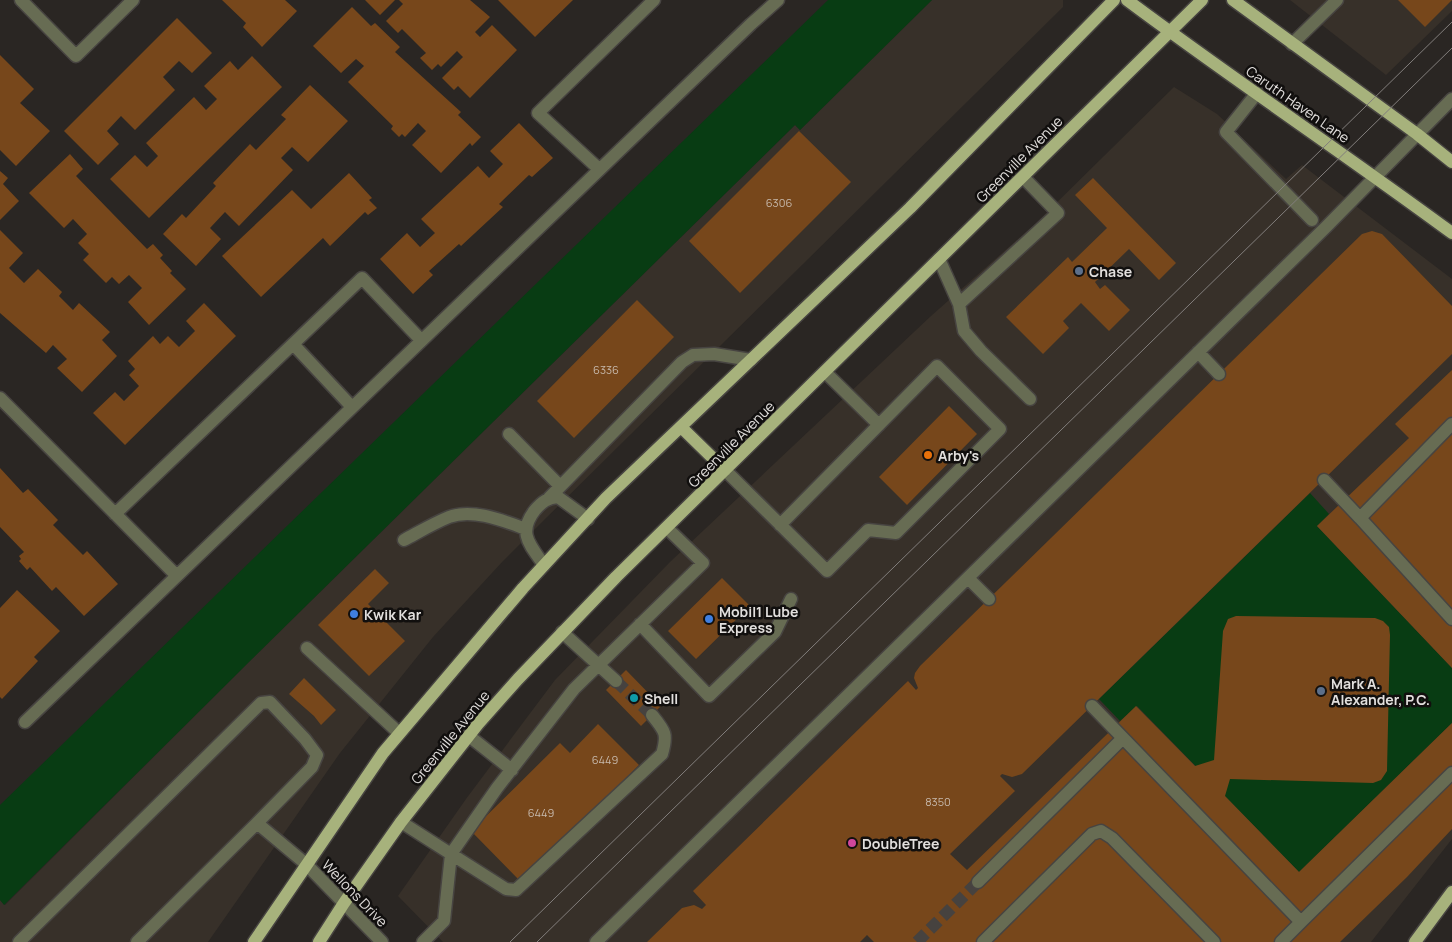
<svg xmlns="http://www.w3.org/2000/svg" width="1452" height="942" font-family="Manrope,sans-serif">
  <rect width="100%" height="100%" fill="#2a2623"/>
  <path fill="#373029" d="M932,0h131v7l-522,516 -38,38 -70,76 -93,116 -132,189h-208v-42l5,5 248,-247 542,-533 5,5z
    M1290,0h162v11l-66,64z
    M1174,87l43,27 69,65 16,-14 150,114v560l-81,103h-928l-45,-46 68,-97 89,-119 115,-118 261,-246 105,-93z"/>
  <path fill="#083c13" d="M828,0h104l-132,130 -5,-5 -542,533 -249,247 -4,-5v-95z
    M1310,493l19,21 -12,12 135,142v55l-153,149 -162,-166 -17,15 -21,-22z"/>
  <path fill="#77471b" d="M222,0h63l12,11 -35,36 -19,-20 3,-4z
    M365,0h30l-15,15z
    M399,0h71l20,17 -15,15 5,5 12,-12 25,25 -47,48 -12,-12 -4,4 -12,-12 21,-21 -6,-6 -16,16 -3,-3 -6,6 -12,-12 6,-5 -24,-24 -4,4 -12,-12 17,-17z
    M498,0h75l-38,37z
    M1398,0h54l-27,27z
    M352,7l19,19 4,-3 25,24 -5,5 66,60 -3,3 23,22 -9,9 -2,-3 -29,30 -29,-28 14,-14 -8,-8 -13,14 -3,-3 -3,3 -8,-8 2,-3 -45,-44 16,-16 -8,-7 -15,14 -28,-27z
    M177,18l35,35 -20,20 -13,-12 -16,16 12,13 -40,40 -14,-14 -14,15 12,13 -21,21 -34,-34z
    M0,55l34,34 -14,14 30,28 -34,35 -16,-16z
    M252,56l30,31 -133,131 -39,-39 25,-24 12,12 11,-11 -12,-13 48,-46 12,13 11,-11 -13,-13 26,-25 8,9z
    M310,85l38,36 -40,41 -16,-15 -11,11 12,12 -54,56 -14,-14 -15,16 11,11 -25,27 -33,-32 19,-20 4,4 30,-32 -3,-3 37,-39 6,6 30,-31 -5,-4z
    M519,123l34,35 -21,19 -3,-2 -30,29 4,3 -42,39 -2,-2 -30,27 4,4 -20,19 -33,-35 27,-26 13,14 15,-14 -14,-14 57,-53 11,12 14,-14 -13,-13z
    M799,131l52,51 -111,111 -51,-52z
    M70,154l13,15 -7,7 71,73 6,-5 10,11 -3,3 12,13 -2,2 16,16 -37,36 -21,-23 14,-14 -13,-13 -10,9 -7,-7 -6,6 -23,-23 6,-6 -11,-11 9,-9 -14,-15 -9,9 -35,-35z
    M0,171l8,7 -5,6 16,17 -19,19z
    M349,173l23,25 -3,2 8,8 -9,7 -3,-3 -35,34 -7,-8 -62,59 -39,-41 70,-66 19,19z
    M1093,178l83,85 -17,17 -30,-31 -34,33 5,7 5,-4 25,25 -21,21 -28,-28 -18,18 6,7 -26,26 -37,-37 62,-60 4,5 35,-34 -32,-33z
    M0,230l23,23 -14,15 15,15 14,-14 24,23 -3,4 14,14 6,-7 31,29 -8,8 15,16 -35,36 -25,-24 10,-9 -14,-14 -7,8 -46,-40z
    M1372,231l10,3 70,72v48l-430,420 -10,3 -10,-3 -2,2 15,15 -65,63 17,16 169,-164 59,60 19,-6 9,-129 5,-12 8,-3 139,2 8,3 6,6 1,8 -3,136 -6,9 -8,3 -143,-4 -5,17 74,76 153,-149v106l-45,48 -67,65h-466l-7,-7 -7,7h-213l35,-34 12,-3 8,4 4,-4 -13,-14 215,-210 8,9 2,-2 -4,-10 1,-5 5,-7 442,-432z
    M637,300l37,37 -100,101 -37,-37z
    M204,303l32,33 -111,109 -32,-32 22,-21 9,9 15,-15 -10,-11 6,-6 -7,-8 25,-25 7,8 8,-8 11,11 16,-16 -9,-10z
    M1452,370v298l-135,-142 92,-88 -14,-14z
    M949,406l28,28 -70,71 -28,-28z
    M0,468l23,25 5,-4 30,31 -5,5 30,30 4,-4 31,33 -34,32 -28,-29 -4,4 -22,-24 -3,3 -8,-9 2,-2 -2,-3 5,-4 -24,-25z
    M375,569l14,14 -21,21 37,37 -36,35 -51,-51z
    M722,578l28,28 -54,53 -28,-28z
    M17,590l43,41 -26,26 4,4 -36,38 -2,-2v-89z
    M626,670l35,36 -20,20 -35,-36z
    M304,678l32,32 -15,15 -7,-9 -25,-22z
    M598,724l41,41 -118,117 -50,-51 89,-88 10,10z"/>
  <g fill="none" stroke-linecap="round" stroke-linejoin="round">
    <path stroke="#46423f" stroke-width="12" stroke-dasharray="12 6" stroke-linecap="butt" d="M616,681l36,34
      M917,942l61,-60"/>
    <defs>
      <path id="minor" d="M21,0l55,56 57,-56
        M1292,44l45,-44
        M1257,93l-31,39 86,88
        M599,169l-61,-56 116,-113
        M939,259l20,45 5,27 17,20 49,48
        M959,304l99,-91 -35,-36
        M293,344l59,63
        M1198,352l21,22
        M825,372l54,53
        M0,398l176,177
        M1452,424l-92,94 92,101
        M509,434l51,52
        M725,470l102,101 41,-41 28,3 104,-104 -63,-63 -157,159
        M1324,480l36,38
        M549,498l133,-136 11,-7 21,-1 37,6
        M115,514l247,-236 59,62
        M404,540c15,-8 30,-17 45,-23 24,-9 55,4 77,12
        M544,565c-14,-20 -27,-32 -9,-55 7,-8 12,-12 23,-13l30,22
        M968,578l21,21
        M640,624l69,72 66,-64 16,-33
        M562,632l54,49
        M307,648l92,85
        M1092,706l31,32
        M25,722l726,-698 27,-24
        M469,736l43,34
        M401,822l50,32 46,-66 77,-99 129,-126 -36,-35
        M978,882l145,-144 178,184 151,-149
        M19,942l242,-239 9,-1 35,37 12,16 -5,12 -55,56 49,41 76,78
        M137,942l120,-119
        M423,942l21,-21 7,-67 55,35 10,1 146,-136c6,-20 3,-23 -10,-39
        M596,942l730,-715 126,-128
        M983,942l109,-108 9,-3 11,7 102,104
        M1281,942l20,-20"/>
      <path id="major" d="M1127,0c107,80 218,154 325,233
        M1233,0l184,134 35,28
        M681,427l44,43
        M254,942l129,-189 140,-165 83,-90 304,-290 204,-208
        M319,942l25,-39 57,-81 77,-98 40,-45 98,-102 586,-577
        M1415,942l37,-50"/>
    </defs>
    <use href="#minor" stroke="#474441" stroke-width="15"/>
    <use href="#major" stroke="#474441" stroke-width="15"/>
    <use href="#minor" stroke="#676c53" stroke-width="12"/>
    <use href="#major" stroke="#a7b27c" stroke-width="12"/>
    <path stroke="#827e7c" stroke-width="1" d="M510,942l942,-920
      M537,942l915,-894"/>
  </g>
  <g fill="#5c6f8a" stroke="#110f0e" stroke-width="2">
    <circle cx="1079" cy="271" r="5"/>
    <circle cx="1321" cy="691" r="5"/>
  </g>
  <circle fill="#e8710a" stroke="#110f0e" stroke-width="2" cx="928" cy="455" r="5"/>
  <g fill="#3f7fe0" stroke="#110f0e" stroke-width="2">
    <circle cx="354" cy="614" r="5"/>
    <circle cx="709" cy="619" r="5"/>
  </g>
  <circle fill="#0f9aa8" stroke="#110f0e" stroke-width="2" cx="634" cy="698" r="5"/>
  <circle fill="#d1479c" stroke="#110f0e" stroke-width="2" cx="852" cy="843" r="5"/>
  <g text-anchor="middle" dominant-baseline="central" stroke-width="5" stroke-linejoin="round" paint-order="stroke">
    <g font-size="11" fill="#c7b9ac">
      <text x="779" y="202">6306</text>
      <text x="606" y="369">6336</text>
      <text x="605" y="759">6449</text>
      <text x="938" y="801">8350</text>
      <text x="541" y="812">6449</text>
    </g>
    <g font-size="14" fill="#e2dfdd" stroke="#110f0e">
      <text transform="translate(1298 104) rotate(35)">Caruth Haven Lane</text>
      <text transform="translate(1019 159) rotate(-45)">Greenville Avenue</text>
      <text transform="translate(731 444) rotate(-45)">Greenville Avenue</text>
      <text transform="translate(450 737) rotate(-51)">Greenville Avenue</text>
      <text transform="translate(355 893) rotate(46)">Wellons Drive</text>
    </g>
    <g font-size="14" font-weight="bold" fill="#e2dfdd" stroke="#110f0e" text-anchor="start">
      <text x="1089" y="271">Chase</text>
      <text x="938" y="455">Arby's</text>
      <text x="719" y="611">Mobil1 Lube<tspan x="719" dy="16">Express</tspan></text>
      <text x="364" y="614">Kwik Kar</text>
      <text x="1331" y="683">Mark A.<tspan x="1331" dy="16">Alexander, P.C.</tspan></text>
      <text x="644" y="698">Shell</text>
      <text x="862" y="843">DoubleTree</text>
    </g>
  </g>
</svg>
